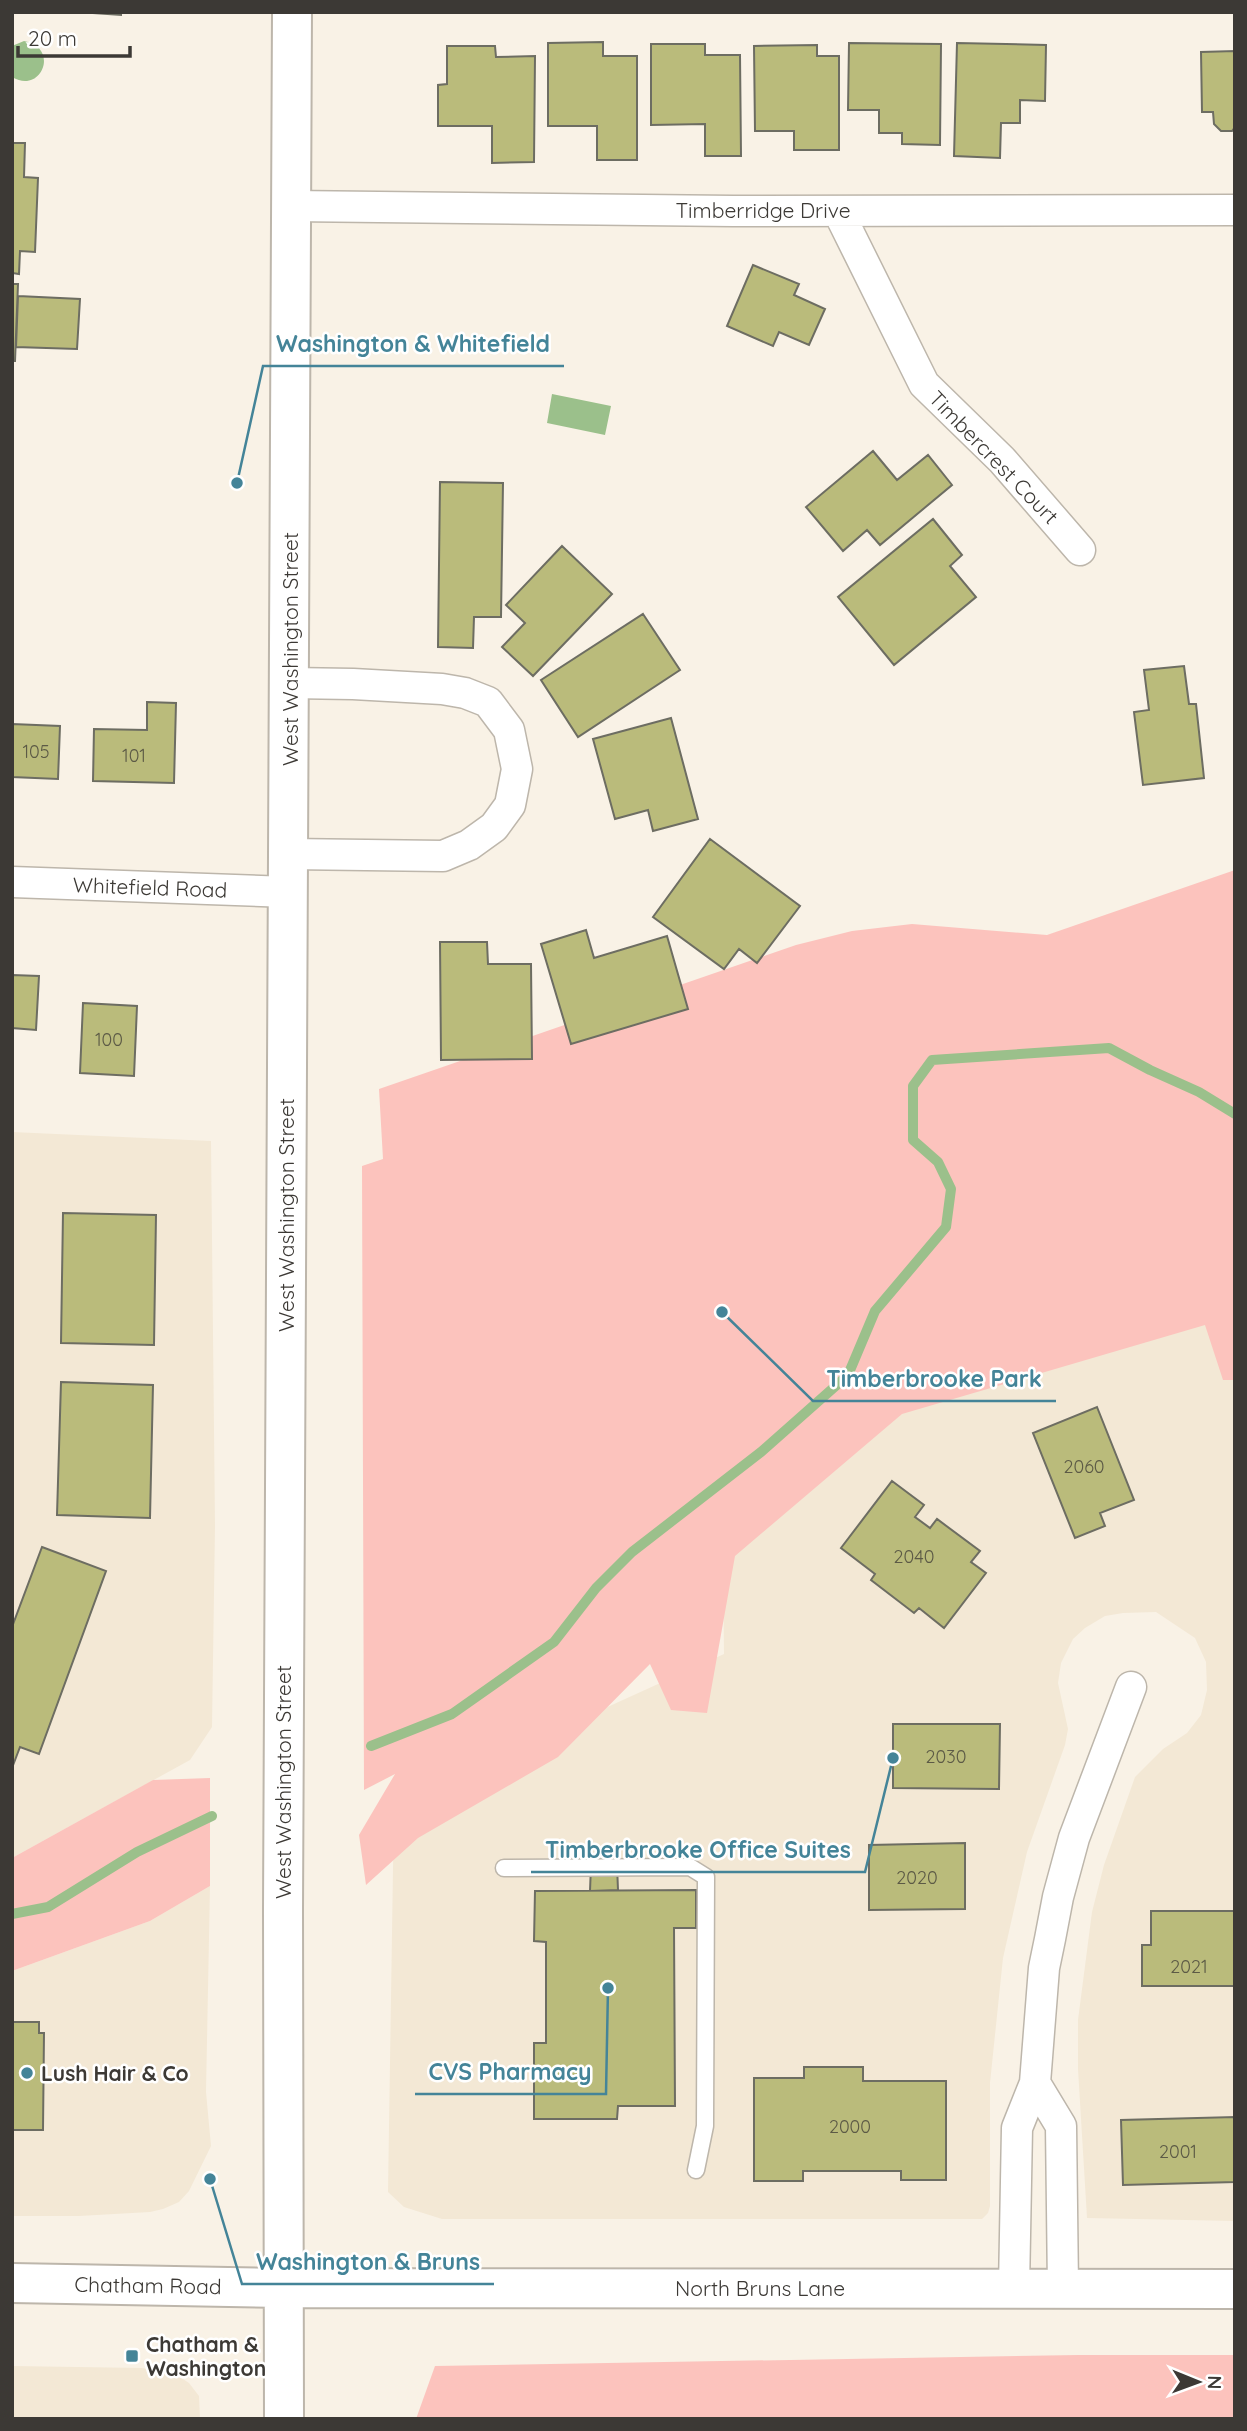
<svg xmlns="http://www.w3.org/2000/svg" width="1247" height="2431" font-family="Quicksand,sans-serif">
  <rect width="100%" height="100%" fill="#f9f2e6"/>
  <path fill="#f3e8d5" d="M12,1132l199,9 4,385 -3,201 -22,33 -178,98z
    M1235,1295v926l-148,-3 -9,-149v-49l14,-108 12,-47 31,-88 28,-28 24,-16 14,-18 6,-25 -1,-28 -11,-24 -39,-26 -33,1 -18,3 -20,12 -12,11 -12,24 -3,20 10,46 -3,16 -38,107 -24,106 -13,125v123l-2,7 -6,6h-540l-38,-12 -16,-15 6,-388 330,-150 -1,-98 161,-142z
    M210,1886l-4,206 5,54 -22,45 -10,11 -16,7 -13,3 -71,4h-67v-245l138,-50z
    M12,2366l130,2 35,7 12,8 10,13 1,23h-188z"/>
  <path fill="#fcc3bd" d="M1235,870v510h-12l-18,-55 -303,89 -167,142 -28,157 -36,-3 -21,-46 -92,93 -140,81 -52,47 -7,-50 36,-61 -31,16 -2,-624 21,-7 -4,-70 417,-144 56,-14 60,-7 135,11z
    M210,1778v108l-60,35 -138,50v-113l141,-78z
    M1078,2355h157v64h-819l19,-53z"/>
  <path fill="#9bc08b" d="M24,41c36,6 18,54 -12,36v-31z
    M552,394l59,12 -6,29 -58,-12z"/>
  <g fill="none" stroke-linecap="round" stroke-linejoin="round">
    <path stroke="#9bc08b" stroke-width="10" d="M371,1746l81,-32 102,-72 42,-54 36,-36 129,-100 87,-77 27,-64 71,-84 5,-38 -13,-27 -25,-22v-54l19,-26 177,-12 41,22 49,22 36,22
      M12,1914l36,-7 89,-55 75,-36"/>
  </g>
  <path fill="#babb7b" stroke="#6d6d62" stroke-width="2" d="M78,12h43v3z
    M603,42v14h34v104h-40v-34h-49v-83z
    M849,43l92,1 -1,101 -38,-1v-11h-23v-23h-31z
    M957,43l89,2 -1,56 -25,-1v23h-19l-1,35 -46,-2z
    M651,44h54v11h35l1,101h-36v-32l-54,1z
    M817,45v11h22v94h-45v-19h-39l-1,-85z
    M447,46h48l1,11 39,-1 -1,106 -42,1v-37h-54v-41l9,-1z
    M1235,51v76l-3,4h-11l-7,-7 -1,-12h-11l-1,-60z
    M12,143h13l-1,34 14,1 -3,74 -15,-1 -1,23 -7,-1z
    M753,265l46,19 -5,11 31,14 -16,36 -30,-13 -6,14 -46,-20z
    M12,284h6l-3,77h-3z
    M18,296l62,3 -3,50 -61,-2z
    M873,451l24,29 31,-25 24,30 -72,60 -13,-15 -24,21 -37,-44z
    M440,482l63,1 -2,134h-27l-1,31 -35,-1z
    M933,519l29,36 -12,11 26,31 -82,68 -56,-68z
    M562,546l50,48 -79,82 -31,-29 23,-24 -19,-18z
    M643,614l37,56 -102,67 -37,-57z
    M1184,666l5,38h7l8,74 -61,7 -9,-73 15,-2 -5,-40z
    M147,702l29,1 -2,80 -81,-2 1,-52 53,1z
    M671,718l27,101 -45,12 -5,-21 -33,9 -22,-80z
    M12,724l48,2 -2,53 -46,-2z
    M710,839l90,67 -43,57 -18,-14 -15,20 -71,-52z
    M586,930l8,28 73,-22 21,73 -117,35 -30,-100z
    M440,942h47l1,22h43l1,95 -91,1z
    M12,975l27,1 -3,54 -24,-2z
    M83,1003l54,3 -3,70 -54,-3z
    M63,1213l93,2 -2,130 -93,-2z
    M61,1382l92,3 -3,133 -93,-3z
    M1097,1407l37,93 -34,13 5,13 -30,12 -42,-105z
    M892,1481l32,24 -9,12 15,11 7,-9 43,32 -9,11 15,11 -42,55 -25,-20 -5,5 -43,-33 4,-6 -34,-26z
    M42,1547l64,24 -67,183 -19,-7 -8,21v-141z
    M893,1724h107l-1,65 -106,-1z
    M965,1843v66l-96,1v-65z
    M591,1865h26l1,25 -28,1z
    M696,1890v38h-22l1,178h-57l-1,13h-83v-76h12v-101l-12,-1 1,-50z
    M1151,1911h84v75h-93v-41h9z
    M12,2022h27v11h5l-1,97h-31z
    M804,2067h59v14h83v99h-45v-9h-98v10h-49v-103h50z
    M1235,2117v65l-112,3 -2,-65z"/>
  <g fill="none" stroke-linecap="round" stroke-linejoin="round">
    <defs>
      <path id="lane" d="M504,1868l186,-1 16,10 -1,249 -9,44"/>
      <path id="street" d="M291,206l442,5 502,-1
        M838,211l86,173 78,76 78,90
        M289,854l154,2 26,-11 25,-18 16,-22 7,-36 -8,-39 -21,-28 -23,-9 -23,-4 -89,-5 -63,-1
        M12,882l276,10
        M1035,2083l26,43 2,162
        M1014,2288l3,-160 18,-45 9,-115 6,-29 8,-42 16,-59 57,-151"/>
      <path id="secondary" d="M12,2283l272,5 951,1
        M284,2419l-1,-510 9,-1897"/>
    </defs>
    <use href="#lane" stroke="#bdb6ab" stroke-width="19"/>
    <use href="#street" stroke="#bdb6ab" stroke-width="33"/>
    <use href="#secondary" stroke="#bdb6ab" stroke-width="42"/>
    <use href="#lane" stroke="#fff" stroke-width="16"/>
    <use href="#street" stroke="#fff" stroke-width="30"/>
    <use href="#secondary" stroke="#fff" stroke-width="38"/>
  </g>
  <g fill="#448498" stroke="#fff" stroke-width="2.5">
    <circle cx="27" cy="2073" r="7"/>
    <rect x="125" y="2349" width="14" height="14" rx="3.5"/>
  </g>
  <g text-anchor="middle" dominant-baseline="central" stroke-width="5" stroke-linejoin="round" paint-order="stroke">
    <g font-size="18" fill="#5c5a46">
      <text x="36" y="751">105</text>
      <text x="134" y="755">101</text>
      <text x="109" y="1039">100</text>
      <text x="1084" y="1466">2060</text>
      <text x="914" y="1556">2040</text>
      <text x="946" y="1756">2030</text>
      <text x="917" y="1877">2020</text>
      <text x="1189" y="1966">2021</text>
      <text x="850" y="2126">2000</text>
      <text x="1178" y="2151">2001</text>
    </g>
    <g font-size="21" fill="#3c3935" stroke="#fff">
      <text x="763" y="210">Timberridge Drive</text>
      <text transform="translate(994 457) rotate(46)">Timbercrest Court</text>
      <text transform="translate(290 649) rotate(-90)">West Washington Street</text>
      <text transform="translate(150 887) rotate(2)">Whitefield Road</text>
      <text transform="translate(286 1215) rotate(-90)">West Washington Street</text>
      <text transform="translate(283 1782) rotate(-90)">West Washington Street</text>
      <text transform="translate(148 2285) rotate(1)">Chatham Road</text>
      <text x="760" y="2288">North Bruns Lane</text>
    </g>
    <g font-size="21" font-weight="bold" fill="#3c3935" stroke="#fff" text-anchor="start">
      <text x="41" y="2073">Lush Hair &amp; Co</text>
      <text x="146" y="2344">Chatham &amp;<tspan x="146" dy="24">Washington</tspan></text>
    </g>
  </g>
  <path fill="none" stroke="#448498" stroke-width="2.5" d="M237 483L263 366H564M722 1312L813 1401H1056M893 1758L865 1872H531M608 1988L606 2094H415M210 2179L242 2284H494"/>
  <g fill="#448498" stroke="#fff" stroke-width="2.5">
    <circle cx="237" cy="483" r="7"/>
    <circle cx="722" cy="1312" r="7"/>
    <circle cx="893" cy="1758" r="7"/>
    <circle cx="608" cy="1988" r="7"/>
    <circle cx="210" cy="2179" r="7"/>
  </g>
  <g font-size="23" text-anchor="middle" font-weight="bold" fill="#448498" stroke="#fff" stroke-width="5" stroke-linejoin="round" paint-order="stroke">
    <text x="413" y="352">Washington &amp; Whitefield</text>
    <text x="934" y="1387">Timberbrooke Park</text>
    <text x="698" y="1858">Timberbrooke Office Suites</text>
    <text x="510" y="2080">CVS Pharmacy</text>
    <text x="368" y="2270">Washington &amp; Bruns</text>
  </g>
  <rect width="1247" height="2431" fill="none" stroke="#3c3935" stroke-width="28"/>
  <g transform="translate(1198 2382) rotate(91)" stroke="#ffffff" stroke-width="5" paint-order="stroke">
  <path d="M0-5L12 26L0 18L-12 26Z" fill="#3c3935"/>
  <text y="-10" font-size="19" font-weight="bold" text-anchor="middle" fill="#3c3935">N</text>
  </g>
  <path d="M18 46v10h112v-10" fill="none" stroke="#3c3935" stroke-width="3.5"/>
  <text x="28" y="46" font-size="21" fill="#3c3935" stroke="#ffffff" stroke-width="5" paint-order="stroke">20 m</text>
</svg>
